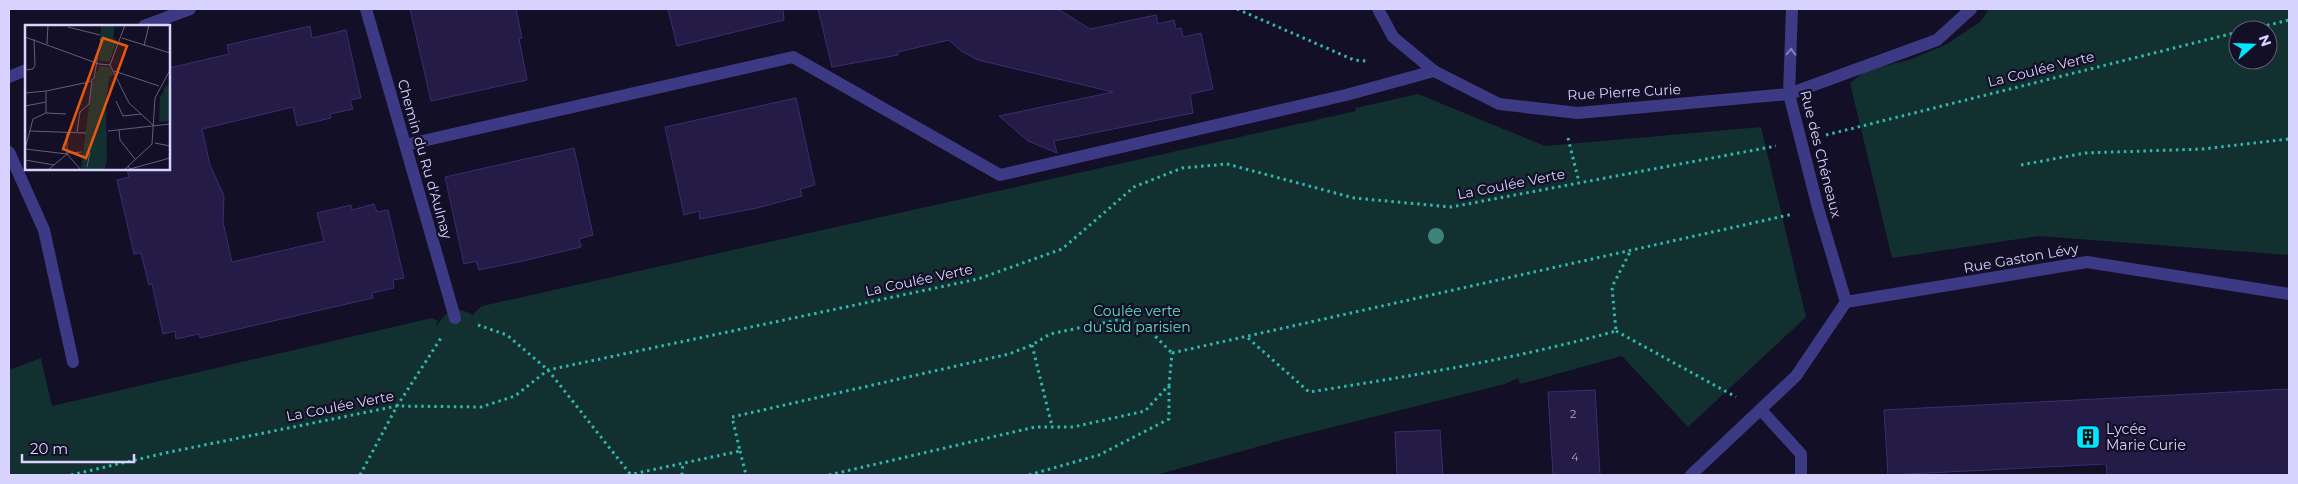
<svg xmlns="http://www.w3.org/2000/svg" width="2298" height="484" font-family="Montserrat,sans-serif">
  <rect width="100%" height="100%" fill="#130f26"/>
  <path fill="#12302f" fill-rule="evenodd" d="M1989,9h300v246l-250,-19 -147,22 -42,-175 17,-13 42,-10 38,-16 33,-22zM2238,30h30v30h-30z
    M1418,94l127,52 216,-19 45,190 -118,110 -66,-71 -102,28 -2,-6 -13,6 -216,54 -133,37h-1147v-105l32,-12 11,48 380,-88 6,3 -3,8c11,-19 20,-25 39,-13l-1,-2 9,-8 874,-195 -1,-3z"/>
  <path fill="#241b47" stroke="#3b2d73" d="M410,9h106l6,29 -3,1 8,41 -96,21z
    M668,9h115l1,11 -107,26z
    M818,9h240l32,20 66,-14 2,9 16,-4 2,9 5,-1 2,9 18,-4 12,56 -23,5 3,19 -139,28 3,12 -29,-12 -29,-25 114,-24 -135,-32 -17,-9 -12,-11 -51,12v3l-66,12z
    M310,26l2,12 34,-8 15,68 -11,2 3,9 -23,5 1,4 -34,8 -4,-19 -91,22 8,36 14,31 -1,26 9,40 92,-21 -7,-28 34,-8 1,5 22,-6 3,8 11,-2 16,68 -11,2 1,8 -22,5 1,5 -57,13 -116,27 -1,-4 -23,5 -1,-8 -12,3 -11,-50 -3,1 -8,-32 -7,1 -17,-74 12,-3 -2,-8h42v-101l60,-14 -2,-9z
    M796,98l19,87 -15,4 2,7 -45,12 -57,11 -1,-8 -15,4 -19,-88z
    M574,148l19,87 -14,4 2,8 -58,14 -44,9 -3,-9 -12,3 -19,-87z
    M2289,389v86h-182l-1,-11 -218,11 -4,-65z
    M1595,390l5,85h-47l-5,-83z
    M1440,430l3,45h-46l-2,-43z"/>
  <g fill="none" stroke-linecap="round" stroke-linejoin="round">
    <path stroke="#2fb8b0" stroke-width="3" stroke-dasharray="2.5 4" stroke-linecap="butt" d="M1237,9l117,51 12,1
      M2248,30l41,-10
      M1826,135l412,-103
      M1568,138l11,44
      M2021,165l64,-12 118,-4 86,-10
      M478,325l29,10 41,35 83,105
      M1616,331l120,66
      M1248,338l61,54c103,-16 206,-33 307,-61l-4,-44 18,-35
      M1032,345l20,81
      M1172,353l621,-139
      M740,451l6,24
      M71,475l94,-22 232,-47 84,1 34,-11 33,-26 430,-91 84,-30 72,-62 48,-19 45,-4 127,34 97,9 325,-61
      M360,475l37,-69 44,-68
      M628,475l112,-24 -8,-34 277,-63 23,-9 18,-11 67,-14 26,4 29,29
      M682,475l1,-12
      M829,475l206,-48h38l72,-16 24,-26 3,-32
      M1029,475l70,-20 70,-36v-33"/>
    <path stroke="#3d3a85" stroke-width="12" d="M366,9l89,309
      M1789,94l148,-54 34,-31
      M405,145l388,-88 207,118 346,-80 88,-24
      M9,152l35,78 29,132
      M1761,410l40,44v21"/>
    <path stroke="#3d3a85" stroke-width="12" d="M1378,9l15,28 41,34 65,33 79,9 211,-19
      M1792,9l-3,85 29,114 28,94
      M144,26l46,-17
      M9,77l17,-7
      M1846,302l241,-40 202,32
      M1691,475l105,-99 50,-74"/>
  </g>
  <circle fill="#3d827b" cx="1436" cy="236" r="8"/>
  <defs><path id="oneway-chevron" d="M-2-3.5L2.5 0L-2 3.5" fill="none" stroke-width="1.6" stroke-linecap="round" stroke-linejoin="round" transform="scale(1.25)"/></defs>
  <use stroke="#837fbc" href="#oneway-chevron" transform="translate(1791 52) rotate(-88)"/>
  <defs>
    <symbol id="building-square" viewBox="-11 -11 22 22"><rect x="-9" y="-9" width="18" height="18" rx="4" fill="#00e5ff" stroke="#130f26"/><path d="M-4-6H4V6H1V3H-1V6H-4ZM-2.5-4.3h1.7v1.8h-1.7ZM.8-4.3h1.7v1.8H.8ZM-2.5-1h1.7V.8h-1.7ZM.8-1h1.7V.8H.8Z" fill="#111"/></symbol>
  </defs>
  <g fill-rule="evenodd">
    <use href="#building-square" x="2074" y="423" width="28" height="28"/>
  </g>
  <g text-anchor="middle" dominant-baseline="central" stroke-width="4.5" stroke-linejoin="round" paint-order="stroke">
    <g font-size="11" fill="#aca6d1">
      <text x="1573" y="414">2</text>
      <text x="1575" y="457">4</text>
    </g>
    <g font-size="14" fill="#d9d4ff" stroke="#130f26">
      <text transform="translate(2041 69) rotate(-14)">La Coulée Verte</text>
      <text transform="translate(1624 92) rotate(-3)">Rue Pierre Curie</text>
      <text transform="translate(1821 154) rotate(76)">Rue des Chéneaux</text>
      <text transform="translate(425 159) rotate(74)">Chemin du Ru d'Aulnay</text>
      <text transform="translate(1511 184) rotate(-11)">La Coulée Verte</text>
      <text transform="translate(2021 258) rotate(-10)">Rue Gaston Lévy</text>
      <text transform="translate(919 280) rotate(-12)">La Coulée Verte</text>
      <text transform="translate(340 406) rotate(-11)">La Coulée Verte</text>
    </g>
    <g font-size="14" fill="#5fe0c0" stroke="#130f26">
      <text x="1137" y="311">Coulée verte<tspan x="1137" dy="16">du sud parisien</tspan></text>
    </g>
    <g font-size="14" fill="#d9d4ff" stroke="#130f26" text-anchor="start">
      <text x="2106" y="429">Lycée<tspan x="2106" dy="16">Marie Curie</tspan></text>
    </g>
  </g>
  <g transform="translate(25 25)">
    <rect width="145" height="145" fill="#130f26"/>
    <path d="M76,0h14l-2,12 4,4 -8,21 -10,-2zM75,41l10,1 3,8 -4,2 -3,26 1,58 -3,9 -23,-1 11,-87zM141,60l4,1v35l-11,1 1,-24z" fill="#12302f"/>
    <path fill="none" stroke="#625e7d" stroke-width="1" d="M43,2l32,8M0,12l74,27 11,1M97,13l48,15M22,19l1,-19M119,21l5,-21M85,40l19,38 24,22M85,40l15,-40M0,45l8,-1 2,-4 -1,-26M89,46l45,15M0,68l21,-2M91,76l7,15 18,-2M0,81l21,-4M21,88l20,1M94,105l1,10 15,19M5,106l56,2M83,106l62,-7M52,107l3,-20 9,-8 3,-23M130,118l15,3M0,124l8,-30 13,-6v-22l43,-9 5,-4 7,-40M0,124l42,5M42,128l15,-1M42,129l14,16M0,135l29,5M103,141l2,3 40,-11M62,142l3,-15M23,145l19,-16v-22M99,145l28,-26 3,-46 15,-28"/>
    <path fill="#e8590c" fill-opacity="0.15" stroke="#e8590c" stroke-width="2.5" d="M78,13l24,8 -41,112 -23,-9z"/>
    <rect width="145" height="145" fill="none" stroke="#d9d4ff" stroke-width="2.5"/>
  </g>
  <rect width="2298" height="484" fill="none" stroke="#d9d4ff" stroke-width="20"/>
  <g transform="translate(2253 45) rotate(70)"><circle r="24" fill="#130f26" stroke="#625e7d"/>
  <path d="M0-4L9 19L0 12L-9 19Z" fill="#00e5ff"/>
  <text y="-8" font-size="14" font-weight="bold" text-anchor="middle" fill="#d9d4ff">N</text>
  </g>
  <path d="M22 454v8h112v-8" fill="none" stroke="#d9d4ff" stroke-width="2.5"/>
  <text x="30" y="454" font-size="15" fill="#d9d4ff" stroke="#130f26" stroke-width="4" paint-order="stroke">20 m</text>
</svg>
